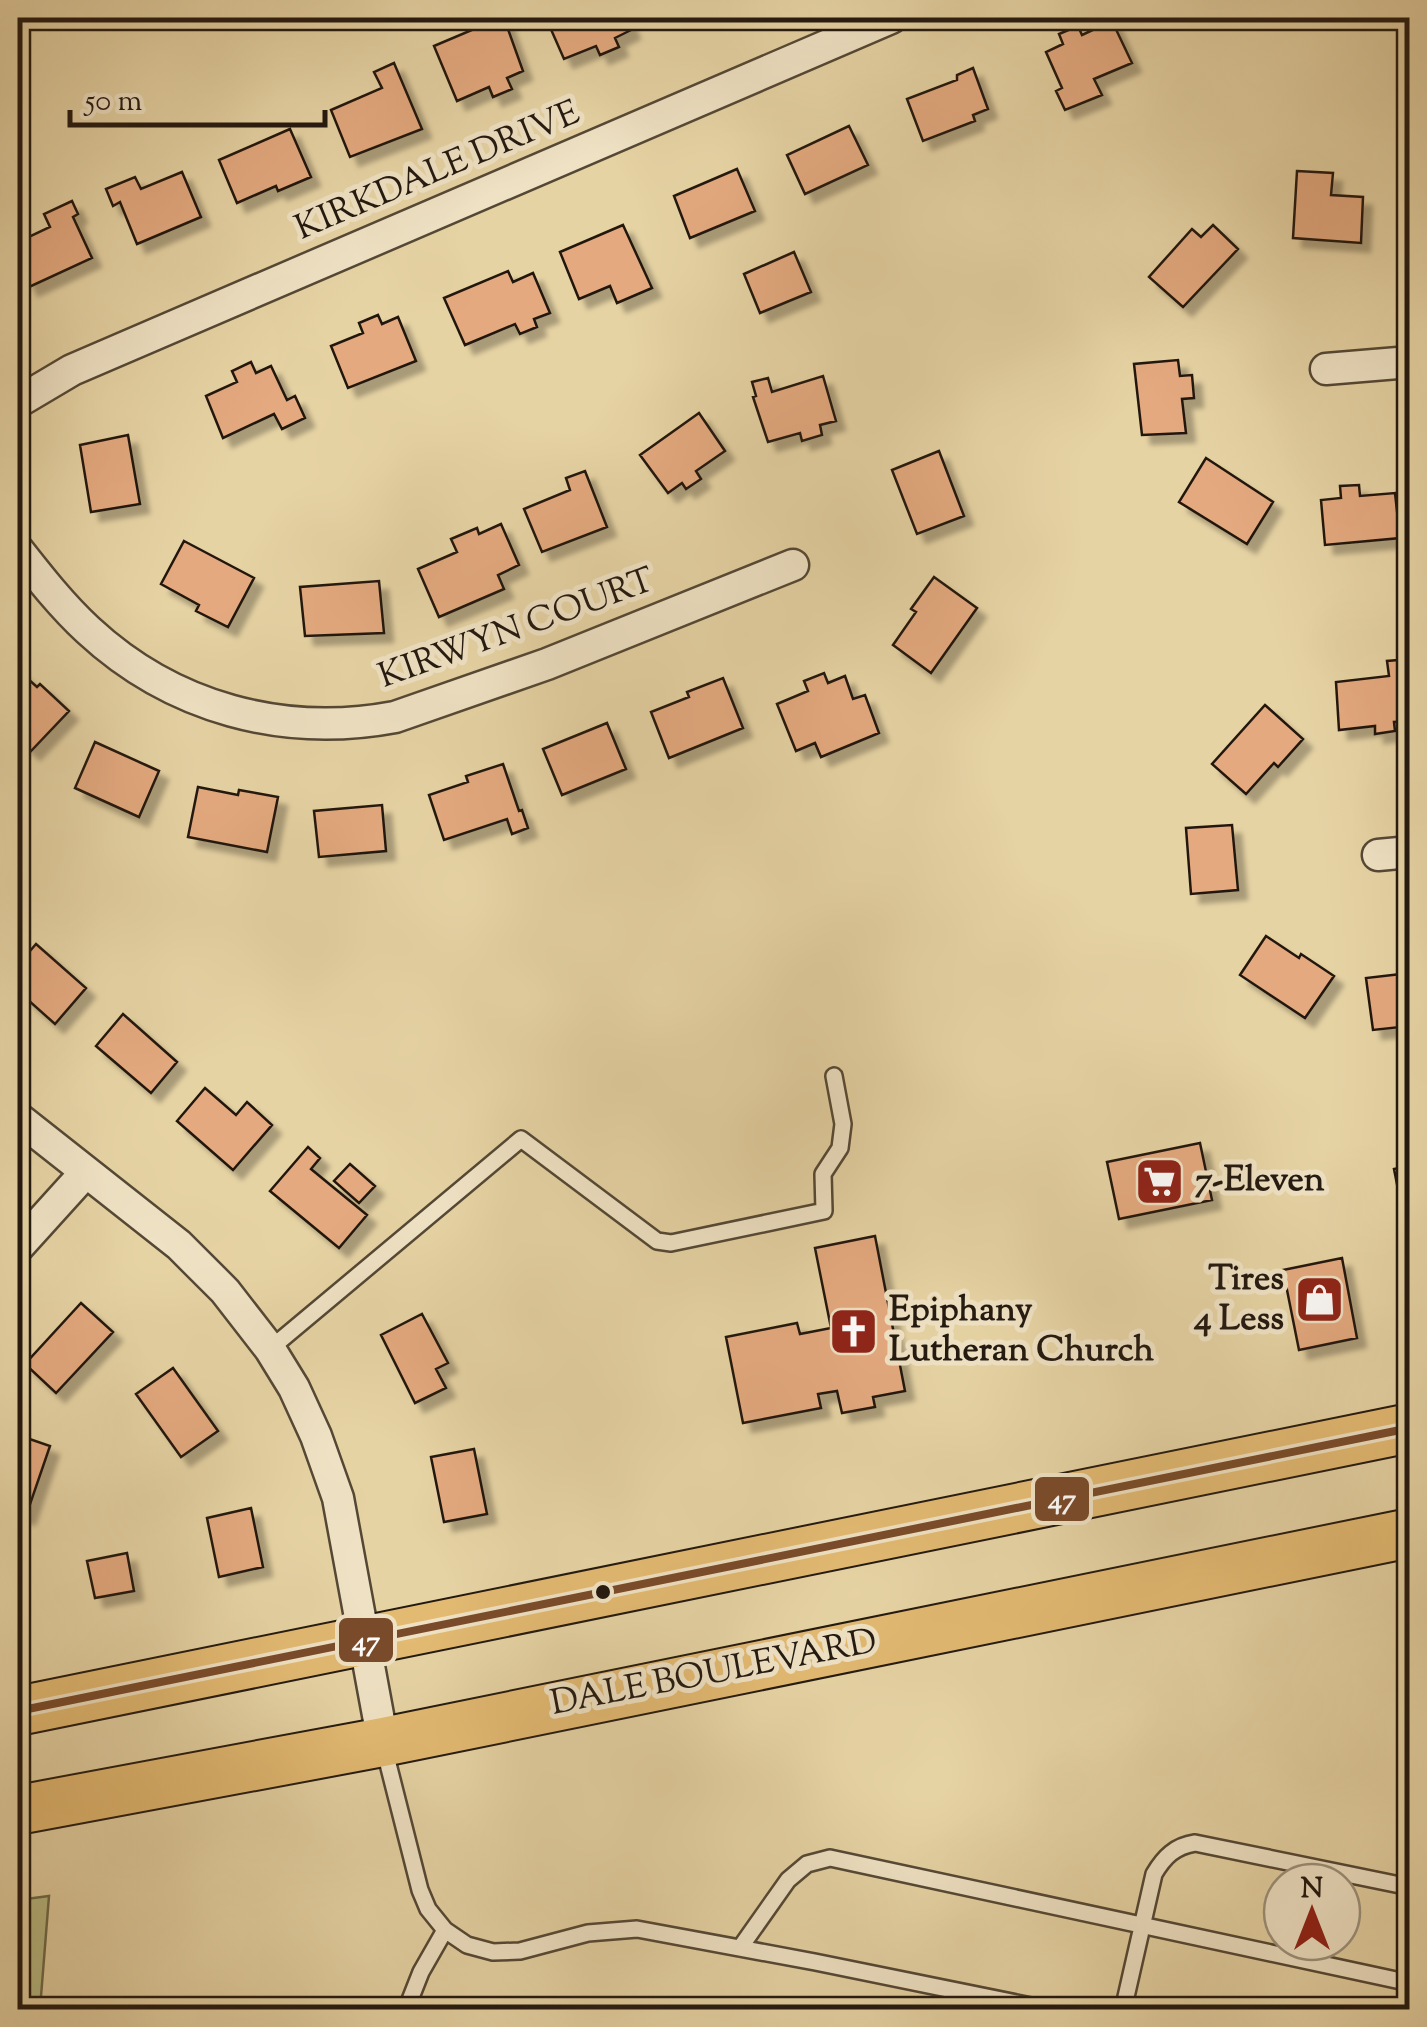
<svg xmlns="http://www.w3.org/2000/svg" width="1427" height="2027" font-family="'Sorts Mill Goudy',serif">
  <defs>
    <filter id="shadow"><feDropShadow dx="9" dy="9" stdDeviation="2.5" flood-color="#0004"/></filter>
  </defs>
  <rect width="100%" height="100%" fill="#e6d3a4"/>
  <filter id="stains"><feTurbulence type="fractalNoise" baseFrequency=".002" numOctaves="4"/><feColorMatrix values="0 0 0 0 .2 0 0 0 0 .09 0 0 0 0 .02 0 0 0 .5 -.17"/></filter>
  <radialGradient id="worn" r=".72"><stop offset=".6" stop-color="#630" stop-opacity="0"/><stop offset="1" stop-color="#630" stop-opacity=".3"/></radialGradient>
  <path fill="#b9bb83" stroke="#6e6a4a" stroke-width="2.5" d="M49,1896l-9,113h-22v-109z"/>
  <path fill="#e4a97f" stroke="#231910" stroke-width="2.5" filter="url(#shadow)" d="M500,18h4l19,53 -16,7 5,11 -19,8 -4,-10 -32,14 -23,-55z
    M546,18h80l5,12 -16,8 4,9 -19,8 -4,-9 -32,13z
    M1112,21l20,42 -38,16 8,16 -37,15 -9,-19 6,-3 -16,-36 17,-8 -4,-10 19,-8 4,9z
    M394,63l28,66 -72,28 -19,-47 51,-22 -8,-16z
    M973,68l15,41 -15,6 2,6 -52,20 -16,-42 50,-19v-5z
    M849,126l19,39 -63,29 -18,-39z
    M290,129l21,48 -33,14 -2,-5 -39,17 -18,-43z
    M737,169l18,42 -65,27 -16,-42z
    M1297,171l36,2 -2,22 32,2 -2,46 -68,-5z
    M182,172l19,45 -64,27 -17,-42 -7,4 -7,-17 29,-12 6,12z
    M72,201l6,13 -5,3 19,41 -63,29 -11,-24v-21l32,-15 -6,-13z
    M623,225l29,63 -35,15 -7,-17 -31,13 -19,-47z
    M1213,225l25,24 -55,58 -34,-30 43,-48 9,8z
    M794,252l17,40 -51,21 -16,-39z
    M508,271l5,11 20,-9 17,40 -16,6 3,8 -17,7 -5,-10 -50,21 -21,-47z
    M378,315l4,9 16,-7 18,44 -68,27 -17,-42 32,-13 -4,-10z
    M1178,360l2,16 12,-1 2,23 -12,1 4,34 -44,2 -8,-71z
    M251,362l5,11 15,-7 16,34 8,-4 10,22 -23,11 -8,-15 -51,24 -17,-42 31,-14 -5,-11z
    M823,376l13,45 -16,4 2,10 -20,6 -2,-8 -32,9 -15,-45 3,-1 -4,-14 16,-4 4,14z
    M699,413l26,38 -29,20 5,8 -15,10 -4,-6 -14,10 -28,-38z
    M128,435l12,69 -49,8 -11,-67z
    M939,451l25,65 -47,18 -25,-64z
    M1206,458l67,44 -26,42 -68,-42z
    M585,471l22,56 -65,25 -18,-43 46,-19 -4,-12z
    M1359,485l1,11 35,-3 5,45 -75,7 -4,-45 20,-2 -1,-12z
    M501,524l18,41 -21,10 6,14 -65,28 -21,-48 39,-17 -6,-13 26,-11 2,6z
    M184,541l70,37 -26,49 -32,-16 3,-6 -38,-21z
    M934,577l43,31 -46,65 -38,-28 23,-33 -5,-3z
    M379,581l5,52 -79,3 -5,-49z
    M1410,659v62l-16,1 1,9 -20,3v-8l-36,4 -3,-48 53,-6 -2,-15z
    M18,670l19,17 3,-3 29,27 -38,40 -13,-12z
    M824,673l4,10 17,-7 8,23 12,-4 14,38 -58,24 -6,-14 -19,8 -19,-47 31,-13 -4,-10z
    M723,678l20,50 -74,30 -18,-46 38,-15 -2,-5z
    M1265,705l38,34 -25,28 -4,-4 -28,31 -34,-30z
    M607,723l19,46 -64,26 -19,-46z
    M95,742l64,29 -20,46 -64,-29z
    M503,764l16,47 3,-1 6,18 -16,6 -5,-15 -63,21 -15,-45 39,-13 -2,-6z
    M198,787l40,8 1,-5 39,7 -11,55 -79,-15z
    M382,805l4,46 -67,6 -5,-46z
    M1232,825l6,65 -47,4 -5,-66z
    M1266,936l33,22 2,-4 33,22 -29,42 -65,-43z
    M36,944l50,44 -31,36 -37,-33v-26z
    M1410,973v53l-37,4 -7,-52z
    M123,1014l54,48 -26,31 -55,-47z
    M205,1088l31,27 11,-13 25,23 -39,45 -56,-49z
    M1200,1143l12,57 -93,19 -12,-57z
    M308,1147l12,11 -9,11 56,46 -28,33 -69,-57z
    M350,1164l25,22 -16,17 -25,-22z
    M1410,1166v69h-3l-13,-66z
    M875,1236l30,155 -32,6 2,10 -33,6 -5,-22 -19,3 3,14 -78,15 -17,-86 71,-14 3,11 31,-6 -16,-80z
    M1342,1258l15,80 -58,12 -16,-80z
    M81,1303l32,29 -57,61 -31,-29z
    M422,1314l26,49 -12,6 10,19 -31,15 -34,-68z
    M173,1368l45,63 -37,26 -45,-63z
    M18,1435l32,11 -24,70 -8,-3z
    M474,1449l13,65 -43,8 -13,-65z
    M251,1508l12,59 -44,10 -12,-59z
    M127,1553l7,38 -39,7 -8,-37z
    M645,1999l45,11h-47z"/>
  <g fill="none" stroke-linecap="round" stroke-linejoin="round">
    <defs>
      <path id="service" d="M270,1349l251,-210 136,102 14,2 153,-32 -1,-37 17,-26 3,-24 -9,-48
        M384,1748l36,142 8,19 17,21 22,15 26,7 27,-1 68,-18 49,-4 178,33 236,48
        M740,1948l48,-68 19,-16 23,-6 580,125
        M406,2010l15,-38 24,-42
        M1123,2010l31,-136c10,-17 21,-28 41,-31l205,42 10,5"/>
      <path id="minor" d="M1326,369l84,-7
        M18,402l54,-32 819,-352
        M18,550c22,28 44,56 70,80 84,78 195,108 307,87l152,-53 246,-99
        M1378,855l32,-3
        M18,1118l161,127 46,46 45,58 24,39 22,48 22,62 45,244
        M18,1247l67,-74"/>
      <path id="primary" d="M18,1711l1392,-283
        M18,1810l365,-68 1027,-209"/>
    </defs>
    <use href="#service" stroke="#544835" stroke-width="20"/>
    <use href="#minor" stroke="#544835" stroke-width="35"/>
    <use href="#primary" stroke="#231910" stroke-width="52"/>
    <use href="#service" stroke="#efe2c4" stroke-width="15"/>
    <use href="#minor" stroke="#efe2c4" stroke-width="30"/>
    <use href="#primary" stroke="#e3ba72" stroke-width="48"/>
    <defs>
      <path id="bus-1" d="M18,1711l1392,-283"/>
    </defs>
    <use href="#bus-1" stroke="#efe2c4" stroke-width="15"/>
    <use href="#bus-1" stroke="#7a4b2a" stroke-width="8"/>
  </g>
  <defs>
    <symbol id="supermarket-square" viewBox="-11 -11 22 22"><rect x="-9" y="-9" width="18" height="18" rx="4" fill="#8f2418" stroke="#efe2c4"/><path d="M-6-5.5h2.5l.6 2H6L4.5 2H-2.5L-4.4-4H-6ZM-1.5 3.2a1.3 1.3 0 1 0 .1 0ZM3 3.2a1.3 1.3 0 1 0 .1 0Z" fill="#fff"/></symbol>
    <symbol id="shop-square" viewBox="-11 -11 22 22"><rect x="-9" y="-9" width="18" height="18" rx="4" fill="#8f2418" stroke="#efe2c4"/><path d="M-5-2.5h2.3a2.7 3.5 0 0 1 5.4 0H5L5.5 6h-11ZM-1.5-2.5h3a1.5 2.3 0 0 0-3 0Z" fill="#fff"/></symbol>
    <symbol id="church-square" viewBox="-11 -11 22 22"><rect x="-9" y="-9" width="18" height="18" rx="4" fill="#8f2418" stroke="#efe2c4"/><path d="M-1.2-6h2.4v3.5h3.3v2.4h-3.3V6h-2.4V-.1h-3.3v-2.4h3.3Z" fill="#fff"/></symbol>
  </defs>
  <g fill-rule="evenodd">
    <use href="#supermarket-square" x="1132" y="1154" width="55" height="55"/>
    <use href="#shop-square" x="1292" y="1272" width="55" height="55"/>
    <use href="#church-square" x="826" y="1304" width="55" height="55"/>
  </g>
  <circle fill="#231910" stroke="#efe2c4" stroke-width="4" cx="603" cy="1592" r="9"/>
  <g text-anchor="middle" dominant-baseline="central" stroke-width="10" stroke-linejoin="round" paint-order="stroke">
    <g font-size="35" fill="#231910" stroke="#efe2c4">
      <text transform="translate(438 172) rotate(-23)">KIRKDALE DRIVE</text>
      <text transform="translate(517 630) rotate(-20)">KIRWYN COURT</text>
      <text transform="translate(714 1674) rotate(-11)">DALE BOULEVARD</text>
    </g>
    <g font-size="35" font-weight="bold" fill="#231910" stroke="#efe2c4" text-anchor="start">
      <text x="1195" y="1181">7-Eleven</text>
      <text x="1284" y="1280" text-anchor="end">Tires<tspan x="1284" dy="40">4 Less</tspan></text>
      <text x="889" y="1311">Epiphany<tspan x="889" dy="40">Lutheran Church</tspan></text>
    </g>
  </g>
  <g stroke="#efe2c4" stroke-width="4">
    <rect x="1033" y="1475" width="58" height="48" rx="10" fill="#7a4b2a"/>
    <rect x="337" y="1616" width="58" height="48" rx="10" fill="#7a4b2a"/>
  </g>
  <g font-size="28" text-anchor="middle" font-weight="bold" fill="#fff">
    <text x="1062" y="1508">47</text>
    <text x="366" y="1650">47</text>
  </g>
  <rect width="1427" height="2027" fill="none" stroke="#e6d3a4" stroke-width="60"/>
  <rect x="20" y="20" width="1387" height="1987" fill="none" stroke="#231910" stroke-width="5"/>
  <rect x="30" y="30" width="1367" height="1967" fill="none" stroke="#231910" stroke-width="2.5"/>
  <g transform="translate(1312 1912)"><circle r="48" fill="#efe2c4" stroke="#9d927c" stroke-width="2.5"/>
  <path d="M0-8L18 38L0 25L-18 38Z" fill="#8f2418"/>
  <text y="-15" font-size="28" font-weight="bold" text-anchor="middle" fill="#231910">N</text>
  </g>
  <path d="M70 110v15h255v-15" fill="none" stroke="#231910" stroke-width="5"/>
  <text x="85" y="110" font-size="30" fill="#231910" stroke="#efe2c4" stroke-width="8" paint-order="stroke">50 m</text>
  <rect width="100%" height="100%" filter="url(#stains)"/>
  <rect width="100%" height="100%" fill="url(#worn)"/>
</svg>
